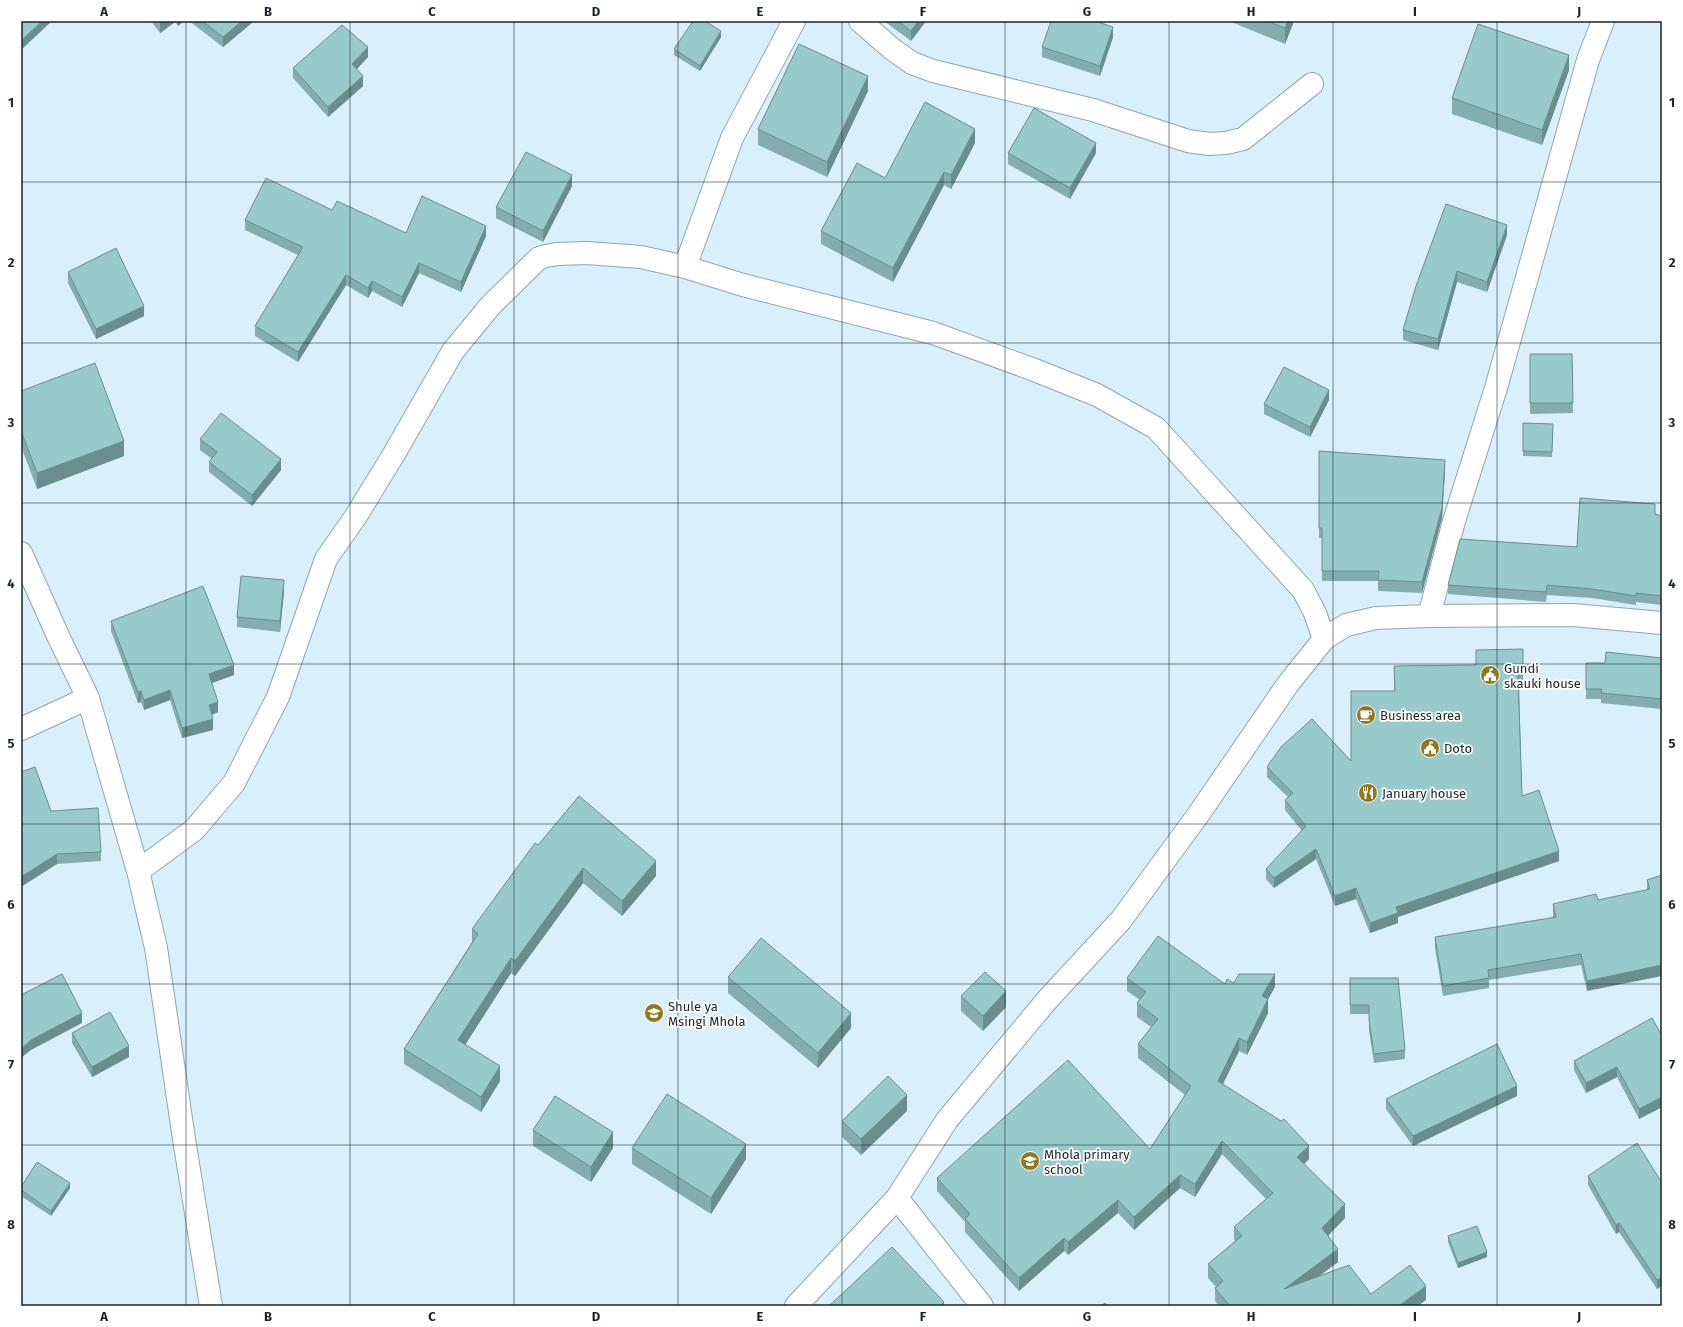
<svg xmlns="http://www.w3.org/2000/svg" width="1683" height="1327" font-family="'Fira Sans',sans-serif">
  <rect width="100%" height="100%" fill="#d9f0fc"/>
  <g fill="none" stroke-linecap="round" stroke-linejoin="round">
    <defs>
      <path id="minor" d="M860,21l32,28 20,14 21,8 160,39 95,31 21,3 17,-1 17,-4 69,-55
        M685,267l47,-129 62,-117
        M21,553l38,85 29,60 50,173 18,77 28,191 27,167
        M1429,616l25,-95 42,-133 92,-328 15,-39
        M21,729l67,-31
        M138,871l56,-41 40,-47 44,-86 48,-138 30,-43 38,-62 59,-103 38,-46 48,-47 7,-2 11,-2 30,-1 54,4 44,10 58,18 190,48 99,36 65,26 59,33 147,162 12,23 9,26
        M897,1198l85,108
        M796,1306l101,-108 50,-78 101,-121 73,-79 77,-105 90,-131 36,-45 22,-14 30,-7 53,-2 144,-1 89,8"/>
    </defs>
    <use href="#minor" stroke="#8aa6b4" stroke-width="24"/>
    <use href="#minor" stroke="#fff" stroke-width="22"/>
  </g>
  <path fill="#83adaf" d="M151,21h33l-6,5 -3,-4 -15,11z
    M189,21h64v1l-30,25z
    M884,21h42l-15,20z
    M1229,21h65l-9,23z
    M721,37l-21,34 -26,-16v-6z
    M1113,37l-13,39 -58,-19v-10z
    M368,57l-11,12 6,17 -35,31 -35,-39v-10z
    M1569,70l-27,75 -90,-31v-16z
    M868,91l-41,86 -69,-32v-16z
    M975,143l-24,46 -7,-4 -51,97 -72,-38v-13l64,-53z
    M1008,153h88l-26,46 -62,-35z
    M572,186l-29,56 -47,-24v-11z
    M332,210l74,23 80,3 -25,56 -42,-19 -17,34 -30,-16 -4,7 -22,-13 -48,77 -43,-26v-10l43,-71 -53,-25v-10z
    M1507,235l-20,57 -30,-10 -19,68 -35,-10v-10l13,-44z
    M68,272l76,44 -48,23 -28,-56z
    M1530,354h42l1,59 -43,1z
    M21,391l103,65 -87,33 -16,-43z
    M1329,400l-19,37 -46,-23v-10z
    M1523,423l30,1 -1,33 -29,-1z
    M200,439l81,31 -29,36 -43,-34v-10l3,-3 -12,-9z
    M1319,451l126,20 -3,47 -20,75 -44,-2v-10h-56v-43h-3z
    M1655,514l7,2v89l-26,-3v3l-44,-7 -45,-3 -1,7 -98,-8v-9l129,-38z
    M284,591l-4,41 -43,-5v-10z
    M111,621l123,54 -22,8 6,29 -6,3 1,15 -31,8 -12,-38 -26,10 -3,-8 -3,1 -27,-72z
    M1523,649v36h-4l3,111 37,65 -161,56v6l-28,10 -14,-34 -21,7 -19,-47 -42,29 -8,-9v-10l36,-38 -17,-21v-10l3,-3 -21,-20v-10l84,-6 43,-70v-25l82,-1z
    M1662,658v51l-61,-6v-4h-15v-36h19z
    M51,811l50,41v9l-44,3z
    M538,845l118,31 -34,40 -39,-33 -68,93 -4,-3 -46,72 35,36 -19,31 -77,-48v-15l68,-107v-13z
    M1662,875l-75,116 -6,-26 -92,15v8l-46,8 -8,-48v-11l118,-19v-14l45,-4 49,-10v-10z
    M728,977l123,51 -33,40 -90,-75z
    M1127,978l98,6 9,-1 41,4 -7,12v14l-21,42 -8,-4 -16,33 86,75 -5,5 41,54 -17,18 10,26 -19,14 52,18 55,6 -9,6h-198l-4,-5v-13l1,-1 -8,-9v-14l27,-23 -1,-1v-13l32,-28 -44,-45 -27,43 -15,-9 -46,42 -16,-17 -50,42 -4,-4 -45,40 -54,-59v-10l-28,-31v-13l213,-29 35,-54 -47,-37v-14l13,-17 -14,-10v-14l3,-3 -13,-9z
    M1350,978l55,72v9l-31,4 -5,-33v-16h-19z
    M961,996l45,11 -23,24 -22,-20z
    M72,1033l57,24 -37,20 -20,-34z
    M1662,1036v71l-23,12 -22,-42 -31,16 -12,-23v-9z
    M1517,1096l-104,50 -27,-37v-10z
    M907,1111l-46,44 -19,-18v-16z
    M533,1130l80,18 -22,34 -58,-36z
    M632,1148l114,11 -35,55 -79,-50z
    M1588,1176l74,7 -5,106 -38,-57 -3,2 -28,-49z
    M21,1187l49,1 -19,28 -30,-20z
    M1448,1236l39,21 -29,11 -10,-26z"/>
  <path fill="#6a8d8e" d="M42,21h10l-31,29v-9z
    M162,21h13v1l-15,11v-10z
    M178,21h6l-6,5z
    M242,21h11v1l-30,25v-10z
    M918,21h8l-15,20v-10z
    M1288,21h6l-9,23v-16z
    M1113,27v10l-13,39v-10z
    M721,31v6l-21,34v-5z
    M368,47v10l-16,17v-10z
    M1569,55v15l-27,75v-15z
    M363,76v10l-35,31v-10z
    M868,76v15l-41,86v-15z
    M975,129v14l-24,46v-14z
    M1096,143v10l-26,46v-11z
    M944,172v13l-51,97v-14z
    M572,175v11l-29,56v-11z
    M1507,225v10l-20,57v-10z
    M486,226v10l-25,56v-10z
    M419,263v10l-17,34v-10z
    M1457,271v11l-19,68v-11z
    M346,275v10l-48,77v-10z
    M372,281v10l-4,7v-10z
    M144,306v10l-48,23v-10z
    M21,325h1v11h-1z
    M1329,390v10l-19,37v-10z
    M124,441v15l-87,33v-16z
    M281,459v11l-29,36v-11z
    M1445,460v11l-3,47 -20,75v-11z
    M284,580v11l-4,41v-11z
    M234,665v10l-25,9v-10z
    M170,690v10l-26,10v-10z
    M141,691v11l-3,1v-11z
    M218,702v10l-9,4v-11z
    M213,719v11l-31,8v-10z
    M1316,849v10l-42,29v-10z
    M1559,851v10l-161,56v6l-28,10v-10l26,-16z
    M57,854v10l-36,23v-10z
    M656,861v15l-34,40v-15z
    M583,868v15l-68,93v-15z
    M1356,888v11l-21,7v-10z
    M511,958v15l-53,83v-16z
    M1662,965v11l-75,15v-10z
    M1275,974v13l-13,23v-14z
    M1006,991v16l-23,24v-15z
    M1268,999v14l-21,42v-13z
    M82,1013v10l-51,27 -10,8v-9l10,-9z
    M851,1013v15l-33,40v-15z
    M1239,1038v13l-21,43v-13z
    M129,1046v11l-37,20v-10z
    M500,1066v15l-19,31v-15z
    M1617,1067v10l-31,16v-10z
    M1517,1086v10l-104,50v-10z
    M907,1095v16l-46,44v-16z
    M1662,1097v10l-23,12v-10z
    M613,1132v16l-22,34v-15z
    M1222,1141v13l-27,43v-13z
    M746,1144v15l-35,55v-16z
    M1309,1146v13l-12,12v-14z
    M1180,1175v13l-46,42v-13z
    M70,1183v5l-19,28v-5z
    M1118,1200v13l-50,42v-13z
    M1345,1204v14l-23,24v-14z
    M1619,1223v9l-3,2v-9z
    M1064,1238v13l-45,40v-13z
    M1338,1249v13l-54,40v-13z
    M1487,1252v5l-29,11v-5z
    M1662,1277v9l-5,3v-9z
    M1426,1286v14l-9,6h-18z
    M944,1302v4h-4z"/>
  <path fill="#98c9cb" stroke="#6a8d8e" d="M21,21h21l-21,20z
    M202,21h40l-19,16z
    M693,21h12l16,10 -21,35 -26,-17z
    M898,21h20l-7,10z
    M1051,21h44l18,6 -13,39 -58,-19z
    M1267,21h21l-3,7z
    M1478,24l91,31 -27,75 -90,-32z
    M342,25l26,22 -16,17 11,12 -35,31 -35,-39z
    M799,44l69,32 -41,86 -69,-33z
    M925,102l50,27 -24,46 -7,-3 -51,96 -72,-37 36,-68 28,15z
    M1034,108l62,35 -26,45 -62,-35z
    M526,152l46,23 -29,56 -47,-24z
    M266,178l66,32 5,-9 69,32 16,-37 64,30 -25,56 -42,-19 -17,34 -30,-16 -4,7 -22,-13 -48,77 -43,-26 48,-79 -58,-27z
    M1446,204l61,21 -20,57 -30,-11 -19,68 -35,-9 13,-44z
    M116,248l28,58 -48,23 -28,-57z
    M1530,354h42l1,49h-43z
    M95,363l29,78 -87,32 -16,-42v-40z
    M1284,367l45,23 -19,37 -46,-23z
    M221,413l60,46 -29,36 -43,-33 8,-10 -17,-13z
    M1523,423l30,1 -1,28 -29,-1z
    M1319,451l126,9 -3,48 -20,74 -44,-2 1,-9h-57v-43h-3z
    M1580,498l75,6v10l7,2v80l-26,-3v3l-44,-7 -45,-4 -1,7 -98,-7 12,-46 117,8z
    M241,576l43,4 -4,41 -43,-4z
    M203,586l31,79 -25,9 9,28 -9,3 4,14 -31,9 -12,-38 -26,10 -3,-9 -3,1 -27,-71z
    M1523,649v26h-5l4,121 17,-6 20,61 -163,56 2,6 -28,10 -14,-35 -21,8 -19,-47 -42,29 -8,-9 40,-43 -21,-26 8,-7 -26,-26 14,-20 31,-28 39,42v-70h44l-1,-25 82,-1v-15z
    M1606,652l56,6v41l-61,-6 1,-4h-16v-26h19z
    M35,767l16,44 47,-3 3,44 -44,2 -36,23v-105z
    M579,796l77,65 -34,40 -39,-33 -68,93 -4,-3 -53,82 42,26 -19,31 -77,-48 74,-115 -6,-5 63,-86 3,2z
    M1662,875v90l-75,16 -6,-27 -93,16 1,8 -46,8 -8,-49 121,-20 -3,-13 43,-10 2,6 52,-11 -3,-9z
    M1158,936l67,48 2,-5 7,4 5,-9h36l-13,22 6,3 -21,43 -8,-4 -21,43 63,40 3,-2 25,27 -12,11 48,47 -23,24 16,21 -54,40 65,-24 22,29 39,-29 16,21 -27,20h-169l-15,-18 8,-7 -15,-17 34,-28 -8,-9 39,-34 -51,-52 -27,43 -15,-9 -46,42 -16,-17 -50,42 -4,-4 -45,40 -54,-59 5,-5 -33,-36 131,-118 82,89 41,-63 -53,-42 20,-25 -21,-16 9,-11 -19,-14z
    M761,938l90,75 -33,40 -90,-76z
    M985,972l21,19 -23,25 -22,-20z
    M62,974l20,39 -51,27 -10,9v-54z
    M1350,978h48l7,72 -31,4 -5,-34v-15h-19z
    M110,1012l19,34 -37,21 -20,-34z
    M1652,1018l10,18v61l-23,12 -22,-42 -31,16 -12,-22z
    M1497,1044l20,42 -104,50 -27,-37z
    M888,1076l19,19 -46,44 -19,-18z
    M667,1094l79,50 -35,54 -79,-50z
    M555,1096l58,36 -22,35 -58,-37z
    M1637,1143l25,40v94l-5,3 -38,-57 -3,2 -28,-49z
    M37,1162l33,21 -19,28 -30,-21v-3z
    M1477,1226l10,26 -29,11 -10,-27z
    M892,1247l52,55 -4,4h-111z
    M1105,1303l2,3h-6z"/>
  <path fill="none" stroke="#192429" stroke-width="1" stroke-opacity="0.55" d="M186,21v1285M350,21v1285M514,21v1285M678,21v1285M842,21v1285M1005,21v1285M1169,21v1285M1333,21v1285M1497,21v1285M21,182h1641M21,343h1641M21,503h1641M21,664h1641M21,824h1641M21,984h1641M21,1145h1641"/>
  <defs>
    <symbol id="civic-disc" viewBox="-11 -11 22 22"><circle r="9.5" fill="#92771d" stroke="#fff"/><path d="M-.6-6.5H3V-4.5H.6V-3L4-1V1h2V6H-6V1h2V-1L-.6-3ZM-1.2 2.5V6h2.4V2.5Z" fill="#fff"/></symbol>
    <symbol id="cafe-disc" viewBox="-11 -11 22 22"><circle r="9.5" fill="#92771d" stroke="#fff"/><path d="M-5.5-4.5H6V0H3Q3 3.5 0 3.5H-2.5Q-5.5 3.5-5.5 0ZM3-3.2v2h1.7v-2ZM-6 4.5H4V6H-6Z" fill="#fff"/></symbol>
    <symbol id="restaurant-disc" viewBox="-11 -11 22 22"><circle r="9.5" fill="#92771d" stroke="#fff"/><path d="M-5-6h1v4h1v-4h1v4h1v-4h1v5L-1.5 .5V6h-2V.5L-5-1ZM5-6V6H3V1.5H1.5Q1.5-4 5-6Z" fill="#fff"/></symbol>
    <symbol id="school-disc" viewBox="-11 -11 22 22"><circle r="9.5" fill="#92771d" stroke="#fff"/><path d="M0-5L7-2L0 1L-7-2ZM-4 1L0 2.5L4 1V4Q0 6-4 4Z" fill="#fff"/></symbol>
  </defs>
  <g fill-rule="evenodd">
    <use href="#civic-disc" x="1479" y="664" width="22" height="22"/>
    <use href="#cafe-disc" x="1355" y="704" width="22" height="22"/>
    <use href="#civic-disc" x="1419" y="737" width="22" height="22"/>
    <use href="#restaurant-disc" x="1357" y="782" width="22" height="22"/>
    <use href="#school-disc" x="643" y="1002" width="22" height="22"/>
    <use href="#school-disc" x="1019" y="1150" width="22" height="22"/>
  </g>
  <g text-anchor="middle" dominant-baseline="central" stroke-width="3.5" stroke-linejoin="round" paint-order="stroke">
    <g font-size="13" fill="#192429" stroke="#fff" text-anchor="start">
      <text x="1504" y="668">Gundi<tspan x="1504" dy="15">skauki house</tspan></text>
      <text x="1380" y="715">Business area</text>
      <text x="1444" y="748">Doto</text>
      <text x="1382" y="793">January house</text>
      <text x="668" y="1006">Shule ya<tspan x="668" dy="15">Msingi Mhola</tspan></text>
      <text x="1044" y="1154">Mhola primary<tspan x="1044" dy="15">school</tspan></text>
    </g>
  </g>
  <rect width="1683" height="1327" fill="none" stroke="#ffffff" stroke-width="44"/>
  <rect x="22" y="22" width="1639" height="1283" fill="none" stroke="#192429" stroke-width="1.5"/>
  <g font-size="13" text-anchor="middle" font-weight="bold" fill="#192429">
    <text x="104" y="16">A</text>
    <text x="268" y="16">B</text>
    <text x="432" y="16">C</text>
    <text x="596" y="16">D</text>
    <text x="760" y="16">E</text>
    <text x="923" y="16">F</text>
    <text x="1087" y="16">G</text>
    <text x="1251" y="16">H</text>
    <text x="1415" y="16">I</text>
    <text x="1579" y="16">J</text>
    <text x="11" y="107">1</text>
    <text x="1672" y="107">1</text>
    <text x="11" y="267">2</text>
    <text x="1672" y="267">2</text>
    <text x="11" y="427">3</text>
    <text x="1672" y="427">3</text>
    <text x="11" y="588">4</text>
    <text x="1672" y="588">4</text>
    <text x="11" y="748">5</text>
    <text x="1672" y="748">5</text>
    <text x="11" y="909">6</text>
    <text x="1672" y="909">6</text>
    <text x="11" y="1069">7</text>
    <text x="1672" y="1069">7</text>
    <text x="11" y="1229">8</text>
    <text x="1672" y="1229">8</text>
    <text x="104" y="1321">A</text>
    <text x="268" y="1321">B</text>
    <text x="432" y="1321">C</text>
    <text x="596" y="1321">D</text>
    <text x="760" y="1321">E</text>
    <text x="923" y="1321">F</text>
    <text x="1087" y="1321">G</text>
    <text x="1251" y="1321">H</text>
    <text x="1415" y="1321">I</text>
    <text x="1579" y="1321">J</text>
  </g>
</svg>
